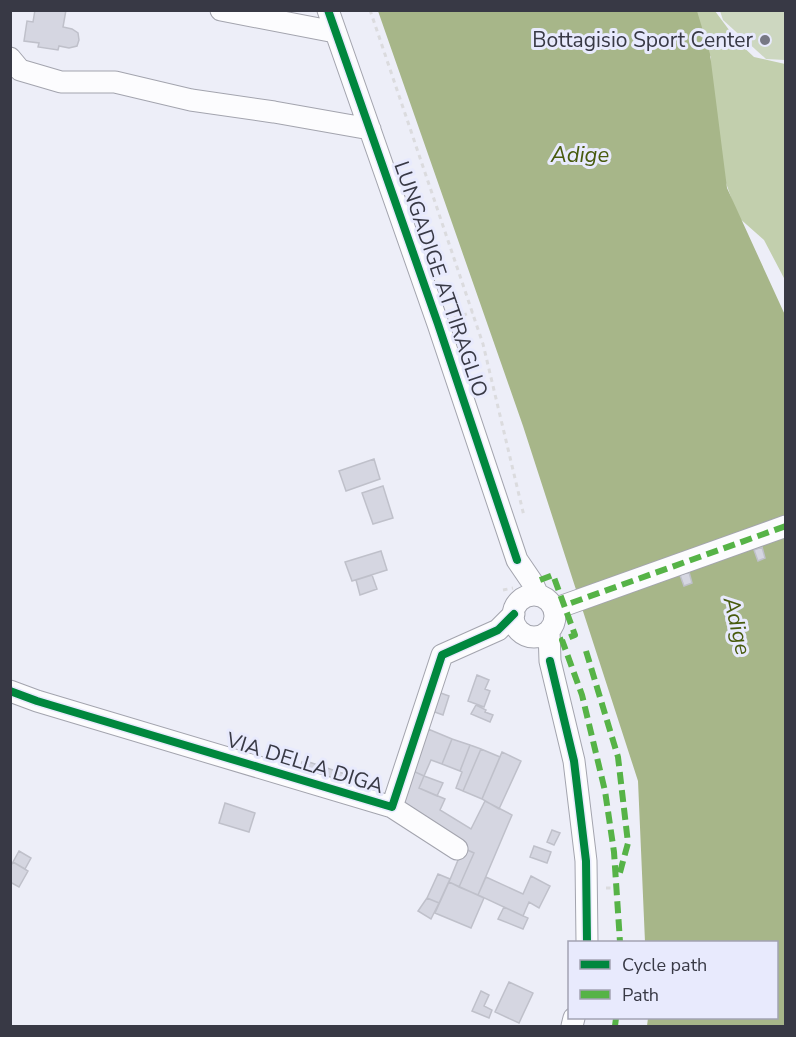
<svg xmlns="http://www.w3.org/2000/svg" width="796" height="1037" font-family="'Nunito Sans',sans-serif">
  <rect width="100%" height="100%" fill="#edeef8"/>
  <path fill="#cdd7c0" d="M720,11h65v49l-19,-1 -43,-39z"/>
  <path fill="#c2cfad" d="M688,11h27l23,31 16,15 31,7v216l-21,-40 -26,-23 -30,-85 -2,-45 5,-30 -8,-12z"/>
  <path fill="#a7b689" d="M378,11h319l13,43 17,134 58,127v711h-138l1,-8h128v-76h-131l-7,-161 -115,-355z"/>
  <path fill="#d5d6e1" stroke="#bfc0ca" stroke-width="1.5" d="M35,10h31l-3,17 9,2 6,4 1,7 -2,6 -8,2 -10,-2 -1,4 -20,-3 1,-4 -15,-2 3,-20 6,1z
    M374,459l6,20 -34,12 -7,-20z
    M383,486l10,32 -20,6 -11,-31z
    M762,547l3,11 -7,3 -4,-11z
    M381,551l6,19 -35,11 -7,-19z
    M689,572l3,11 -8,3 -4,-11z
    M372,575l5,14 -17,6 -4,-15z
    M477,675l12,5 -4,9 5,2 -6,16 -16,-6z
    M438,692l11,4 -6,19 -11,-4z
    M476,705l10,5 -1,2 8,3 -3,7 -19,-8z
    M428,729l24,10 -10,25 -11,-4 -7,16 -11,-5z
    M452,739l18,6 -10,26 -18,-7z
    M470,745l11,4 -18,42 -7,-3 6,-16 -2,-1z
    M481,749l19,8 -18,42 -19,-8z
    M502,752l19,9 -22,48 -17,-10z
    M302,762l7,2v-2l39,13 -3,9 -45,-14z
    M413,771l11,5 -5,12 26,11 -5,11 31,19 14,-28 27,14 -34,80 -19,-8 15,-34 -11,-5 -60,-41z
    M349,775l28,8 -4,11 -27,-8z
    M424,776l19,7 -6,13 -18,-8z
    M225,803l30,10 -6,19 -30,-9z
    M552,830l8,3 -6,12 -7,-3z
    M534,846l17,6 -4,11 -17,-6z
    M463,848l11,5 -15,34 -10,-5z
    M19,851l12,7 -6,11 -12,-7z
    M13,862l15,9 -9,16 -9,-5v-15z
    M438,874l12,5 -11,24 -12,-5z
    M531,876l19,10 -11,22 -10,-6 -6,14 -45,-21 8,-18 37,17z
    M449,882l35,16 -13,30 -36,-15z
    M427,898l12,5 -8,16 -13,-8z
    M504,907l24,11 -5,11 -25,-10z
    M509,982l24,11 -14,30 -24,-11z
    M481,991l8,4 -5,11 8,4 -3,8 -17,-7z"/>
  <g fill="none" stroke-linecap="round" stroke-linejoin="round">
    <defs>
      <path id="minor" d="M221,10l114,22
        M328,10l110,314 79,236 15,22 6,13
        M10,58l10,12 41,12h54l76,18 83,12 96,17
        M513 616a21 21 0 1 1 42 0a21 21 0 1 1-42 0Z
        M554,609l232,-83
        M549,631l1,30 24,100 12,100 1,81
        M10,691l27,10 355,106 50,-152 56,-25 16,-16
        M392,807l65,42
        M572,1026l2,-8"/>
    </defs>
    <use href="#minor" stroke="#a3a4ae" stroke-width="23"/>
    <path stroke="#dbdbde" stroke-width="3" stroke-dasharray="4.5 4.5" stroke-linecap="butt" d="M370,10l113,334 41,172
      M454,318l19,-6
      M503,590l10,-2
      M606,888h10"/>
    <use href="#minor" stroke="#fcfcfe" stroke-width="21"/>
    <path stroke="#56b347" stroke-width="6" stroke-dasharray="12 6" stroke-linecap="butt" d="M540,580l13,-5 22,60 -13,5 20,55 23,96 9,61 6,90
      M571,603l215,-77
      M586,651l32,106 10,86 -9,33
      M615,1026l1,-8"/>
    <defs>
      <path id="cycleway" d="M328,10l110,314 79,236
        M550,661l24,100 12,100 1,81
        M10,691l27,10 355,106 50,-152 56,-25 16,-16"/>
    </defs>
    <use href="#cycleway" stroke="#e8eafd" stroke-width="11"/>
    <use href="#cycleway" stroke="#00873e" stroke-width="8"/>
  </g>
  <circle fill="#777884" stroke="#e8eafd" stroke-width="2" cx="765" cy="40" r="6"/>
  <g text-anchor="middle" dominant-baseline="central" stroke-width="6" stroke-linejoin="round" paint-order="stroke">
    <g font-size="21" fill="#383945" stroke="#e8eafd" text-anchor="end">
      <text x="753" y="40">Bottagisio Sport Center</text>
    </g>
    <g font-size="21" fill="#383945" stroke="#e8eafd">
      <text transform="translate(441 279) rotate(71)">LUNGADIGE ATTIRAGLIO</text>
      <text transform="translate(305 763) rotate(17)">VIA DELLA DIGA</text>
    </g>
    <g font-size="22" font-style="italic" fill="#485b0e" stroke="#e8eafd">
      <text x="580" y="155">Adige</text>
      <text transform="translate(737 626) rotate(77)">Adige</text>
    </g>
  </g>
  <rect width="796" height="1037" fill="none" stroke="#383945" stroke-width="24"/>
  <rect x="568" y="941" width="210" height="78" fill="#e8eafd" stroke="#a2a3b3" stroke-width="1.5"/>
  <rect x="580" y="960" width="30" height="9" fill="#00873e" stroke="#a2a3b3" stroke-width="1.5"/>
  <text x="622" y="971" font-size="18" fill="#383945">Cycle path</text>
  <rect x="580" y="990" width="30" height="9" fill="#56b347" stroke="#a2a3b3" stroke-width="1.5"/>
  <text x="622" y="1001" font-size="18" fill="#383945">Path</text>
</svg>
